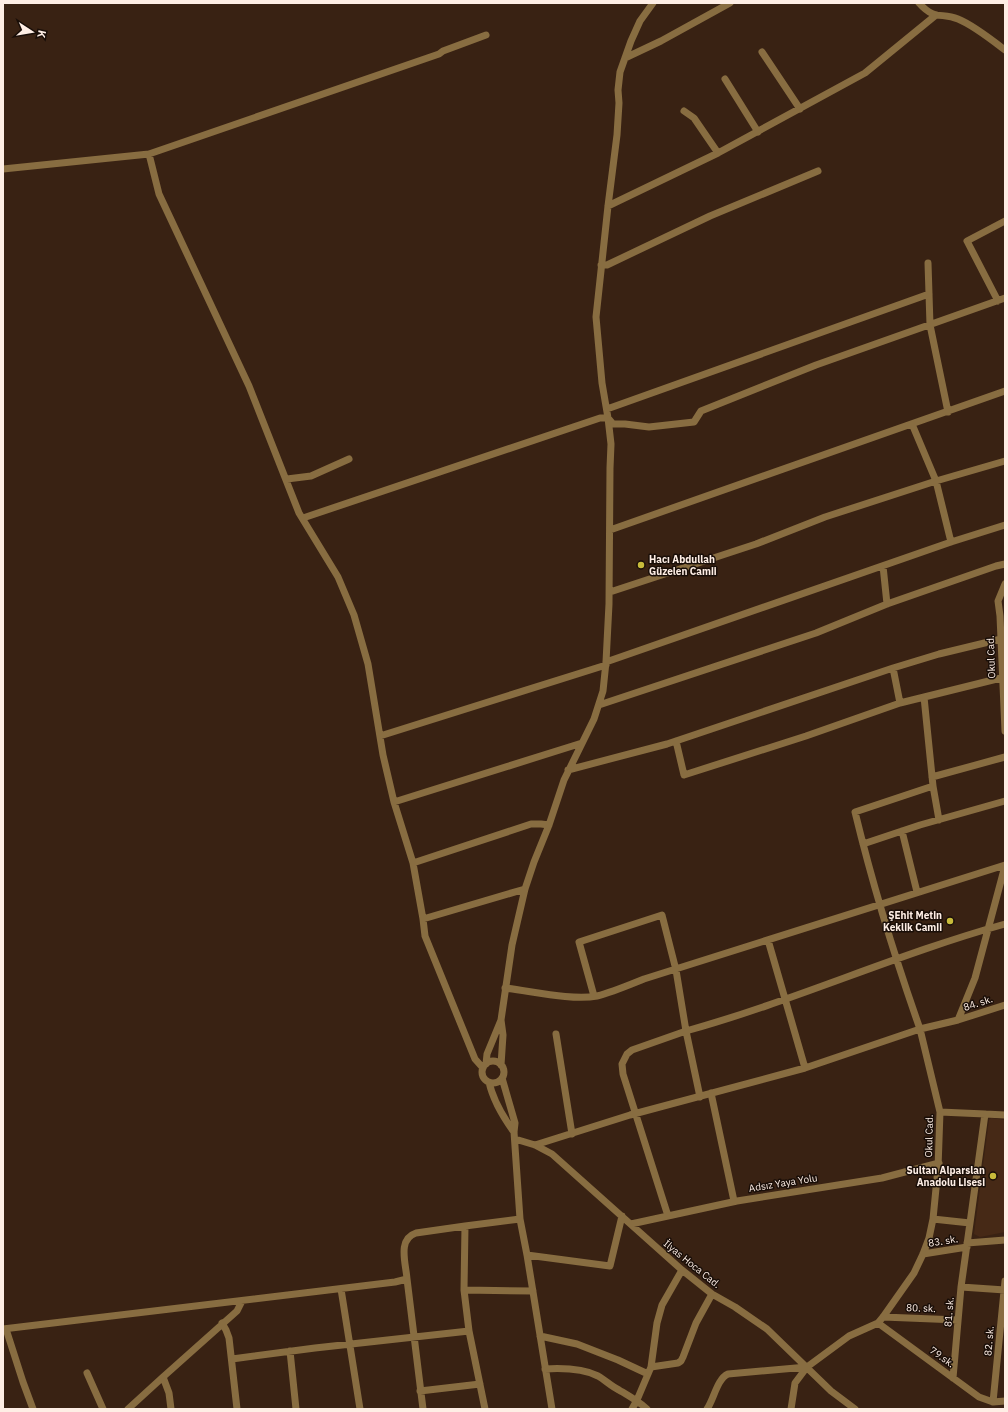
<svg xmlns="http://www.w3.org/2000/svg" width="1008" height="1412" font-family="'IBM Plex Sans',sans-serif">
  <rect width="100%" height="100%" fill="#392213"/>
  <path fill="#462916" d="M991,1118l14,2v112l-25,5 -6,-3 15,-114z"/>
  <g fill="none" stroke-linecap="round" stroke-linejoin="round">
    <path stroke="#886d41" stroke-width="7" d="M919,3c16,18 22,9 39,16 15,6 34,21 47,31
      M762,52l38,57
      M625,58l36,-17 69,-38
      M725,79l33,53
      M684,111l10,7 24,35
      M149,154l10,40 90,192 50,127 39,64 16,38 14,49 15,91 11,47 19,61 10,56 2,17 50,123 8,9
      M3,169l146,-15 290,-100 4,-3 43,-16
      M608,206l110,-53 147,-80 71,-58
      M928,263l2,62 18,87
      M601,265h6l103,-49 108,-45
      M998,301l-31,-60 38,-20
      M607,409l322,-115
      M912,424l24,57 15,61
      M287,479l24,-3 38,-17
      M303,518l297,-100h8l5,6h12l24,3 45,-5 7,-11 115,-46 189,-67
      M610,530l395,-139
      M883,566l4,38
      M1005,584l-7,17 2,15 5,115
      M610,592l146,-48 69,-27 111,-36 69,-20
      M606,662l345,-120 54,-17
      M893,668l46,-14 62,-15
      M924,697l9,89 6,34
      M599,705l217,-72 71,-29 109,-38 9,-2
      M380,736l226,-71
      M676,741l8,34 122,-39 94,-33 105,-26
      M568,770l99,-26 226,-76 7,35
      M932,777l73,-20
      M394,802l188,-59
      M902,831l15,61
      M863,844l57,-19 85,-24
      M413,863l118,-39h10l8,1
      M423,919l102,-30
      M768,940l37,128
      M505,988c26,3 68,13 92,8 16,-4 32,-11 47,-17l361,-114
      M594,996l-15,-54 83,-27 14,55 10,61 -54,19 -5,4 -5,10 1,10 45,142
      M501,1020l2,15 -2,30
      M958,1020l47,-15
      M556,1034l16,100
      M482 1072a11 11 0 1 1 22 0a11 11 0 1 1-22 0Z
      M486,1064l1,-10 14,-34 11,-75 13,-56 9,-27 15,-37 15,-45 30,-61 9,-28 3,-29 3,-58 1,-136 1,-24 -3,-26 -6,-35 -6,-66 12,-111 9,-71 2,-32 -1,-13 2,-18 11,-31 9,-20 13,-18
      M502,1078l13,45 -1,9 6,87 7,36 25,154
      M489,1082c4,18 14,35 25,50
      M711,1093l23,108
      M700,1097l-14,-66c108,-30 211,-77 319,-107
      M985,1114l20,1
      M515,1139l20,6 17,9 130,116 30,24 23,13 32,22 64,62 24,18
      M535,1145l95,-30 175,-47 115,-39c-25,-71 -47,-143 -65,-217l78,-26
      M933,1219l37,4 15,-109 -45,-2
      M631,1224l106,-23 145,-23 57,-15
      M967,1243l38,-3
      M923,1254l44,-7
      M527,1255l83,11 12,-50
      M407,1279l16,130
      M961,1287l44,3
      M341,1289l19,120
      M464,1290l69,1
      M883,1317l75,3
      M222,1323l4,7 3,8 8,71
      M878,1323l101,74 14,5 12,-1
      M3,1329l392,-47 12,-3c-1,-15 -10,-40 9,-46l49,-7
      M6,1329l17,53 10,27
      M540,1336l37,8 41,16 30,14
      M290,1351l6,58
      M232,1359l83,-11 154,-17
      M651,1367l6,-44 5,-18 20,-35
      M545,1369c17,-1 37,-1 53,7 7,4 13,10 21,14 10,6 19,11 28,19
      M87,1373l16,36
      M953,1378l8,-91 9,-64
      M420,1391l60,-7
      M993,1402l12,-121
      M128,1409l35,-32
      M171,1409l-2,-16 -6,-16 74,-66 5,-10
      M485,1409l-16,-78 -5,-41 1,-64 55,-7
      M632,1409l5,-9 14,-33 27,-4 3,-2 2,-4 13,-34 16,-29
      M707,1409c7,-10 10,-30 21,-35l79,-7
      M791,1409l4,-26 12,-16 42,-31 29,-13 5,-6 31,-44 9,-19 6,-16 4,-19 5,-51 2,-56 -20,-83 38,-9 17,-42 30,-112"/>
  </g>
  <g fill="#c8bb3b" stroke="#190e08" stroke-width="1.5">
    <circle cx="641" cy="565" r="4"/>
    <circle cx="950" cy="921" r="4"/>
    <circle cx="993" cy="1176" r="4"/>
  </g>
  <g text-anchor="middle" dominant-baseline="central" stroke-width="3" stroke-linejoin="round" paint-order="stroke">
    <g font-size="10" font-weight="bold" fill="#feeee5" stroke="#190e08" text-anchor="end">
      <text x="649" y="559" text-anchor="start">Hacı Abdullah<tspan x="649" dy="12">Güzelen Camii</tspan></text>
      <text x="942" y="915">ŞEhit Metin<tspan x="942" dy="12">Keklik Camii</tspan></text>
      <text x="985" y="1170">Sultan Alparslan<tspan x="985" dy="12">Anadolu Lisesi</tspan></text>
    </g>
    <g font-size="10" fill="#feeee5" stroke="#190e08">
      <text transform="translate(991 657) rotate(-92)">Okul Cad.</text>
      <text transform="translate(978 1003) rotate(-18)">84. sk.</text>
      <text transform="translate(929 1136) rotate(-89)">Okul Cad.</text>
      <text transform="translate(783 1183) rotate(-9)">Adsız Yaya Yolu</text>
      <text transform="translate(943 1241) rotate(-9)">83. sk.</text>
      <text transform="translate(692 1264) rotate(39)">İlyas Hoca Cad.</text>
      <text transform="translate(921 1308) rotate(2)">80. sk.</text>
      <text transform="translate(949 1312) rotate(-85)">81. sk.</text>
      <text transform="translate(989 1341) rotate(-85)">82. sk.</text>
      <text transform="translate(942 1357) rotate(36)">79.sk.</text>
    </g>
  </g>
  <rect width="1008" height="1412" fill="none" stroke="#feeee5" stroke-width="8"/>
  <g transform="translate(32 32) rotate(102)" stroke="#190e08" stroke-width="3" paint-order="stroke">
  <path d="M0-3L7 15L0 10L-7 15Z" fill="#feeee5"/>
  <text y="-6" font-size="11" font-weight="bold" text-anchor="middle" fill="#feeee5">K</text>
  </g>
</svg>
